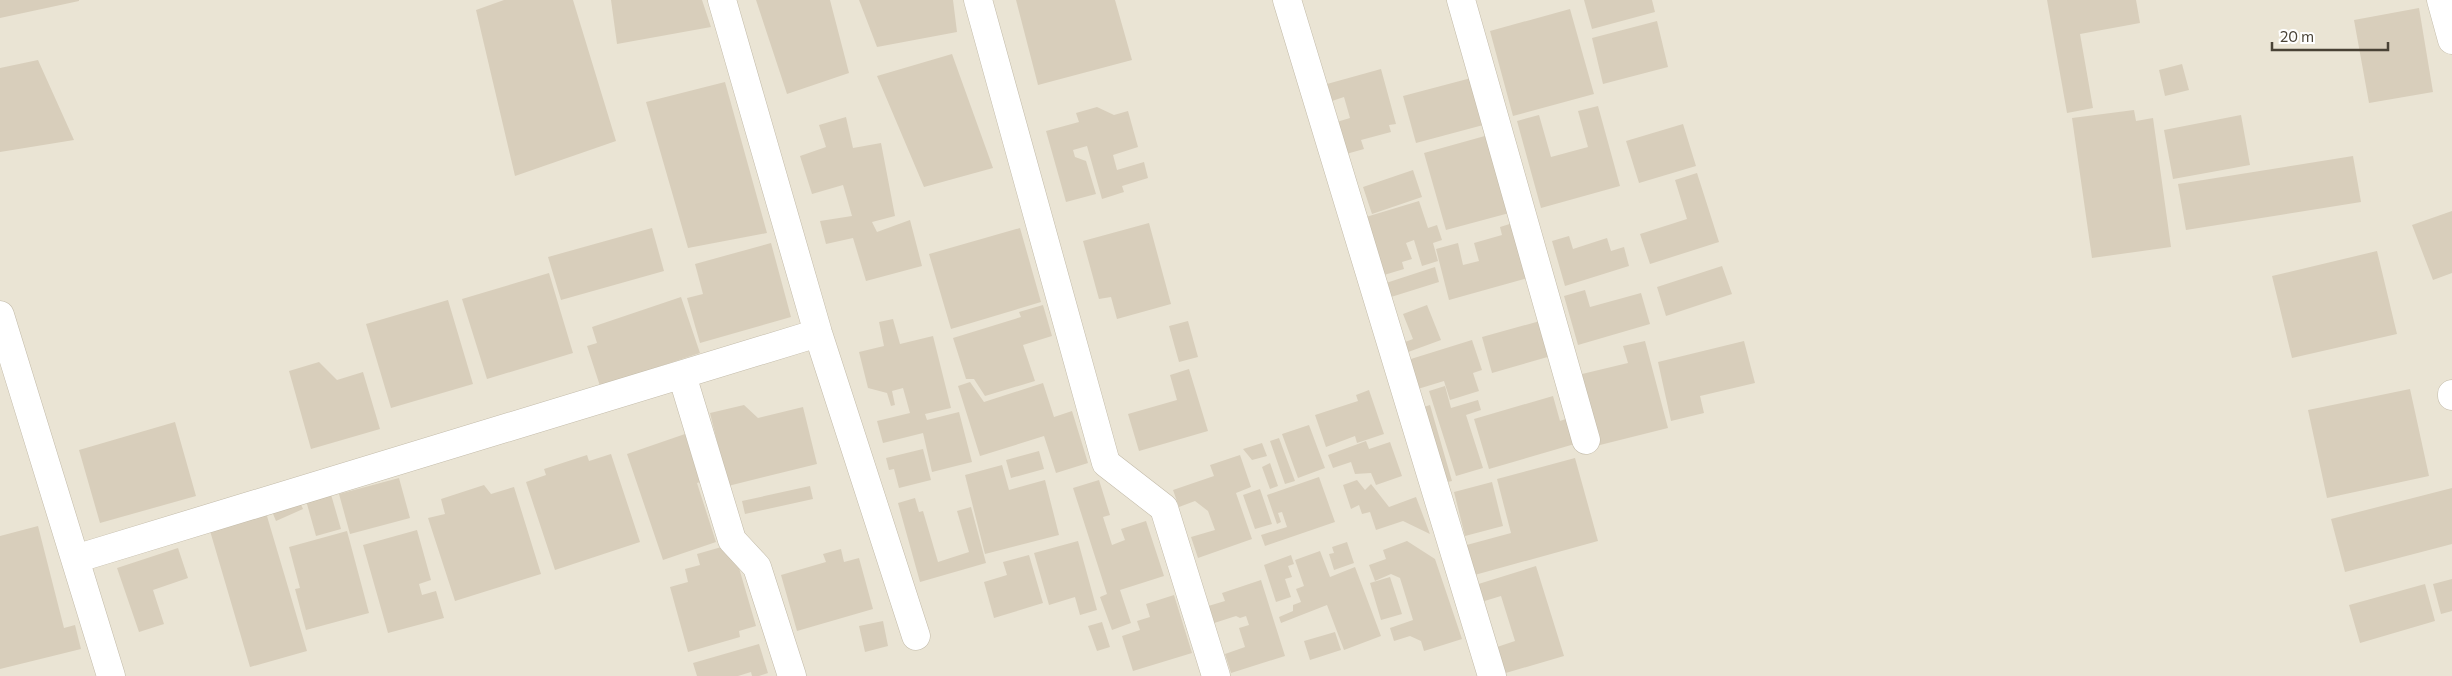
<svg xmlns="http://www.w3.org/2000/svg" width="2452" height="676" font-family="Commissioner,sans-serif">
  <rect width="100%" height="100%" fill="#f5f1e7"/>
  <path fill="#eae4d4" d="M79,0h2373v676h-2452v-659z"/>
  <path fill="#d8cebb" d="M0,0h79v1l-79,17z
    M504,0h69l43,141 -101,35 -39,-166z
    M611,0h91l9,27 -94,17z
    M756,0h74l19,73 -62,21z
    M859,0h94l4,32 -80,15z
    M1016,0h99l17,60 -94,25z
    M1584,0h68l3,12 -63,17z
    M2047,0h89l4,23 -60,11 13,74 -26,5z
    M2419,8l14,84 -64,11 -15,-83z
    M1570,9l24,85 -81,22 -23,-85z
    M1657,21l11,46 -65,17 -11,-46z
    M952,54l41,114 -69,19 -47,-111z
    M38,60l36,80 -74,12v-84z
    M2182,64l7,26 -24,6 -6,-26z
    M1381,69l15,55 -7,1 2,7 -30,8 3,9 -25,7 -9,-32 20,-6 -6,-21 -12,4 -5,-17z
    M1475,77l12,47 -71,19 -13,-47z
    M725,82l42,151 -79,15 -42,-146z
    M1598,106l22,80 -79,22 -24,-87 22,-6 12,42 37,-10 -10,-36z
    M1097,107l17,8 14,-4 10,36 -25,8 4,15 27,-8 4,16 -26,8 2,6 -22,7 -15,-53 -14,4 2,7 11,4 10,33 -30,8 -20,-71 33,-9 -3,-9z
    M2134,110l2,11 17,-3 18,129 -79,11 -20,-140z
    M2241,115l9,50 -77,14 -9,-49z
    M846,117l7,31 28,-5 14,73 -23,6 5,10 33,-12 12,46 -56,15 -13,-43 -27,6 -6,-23 32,-5 -9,-31 -31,9 -12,-38 26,-9 -7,-22z
    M1683,124l13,42 -57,17 -13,-42z
    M1492,134l21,78 -67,18 -22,-77z
    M2353,156l8,46 -175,28 -8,-46z
    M1413,170l9,27 -50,17 -9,-27z
    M1697,173l22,69 -69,22 -10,-30 47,-15 -12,-39z
    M1419,201l9,27 9,-3 5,15 -9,3 5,18 -16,5 -8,-26 -8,3 6,16 -10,3 2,7 -30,9 -18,-58z
    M2452,211v62l-19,7 -21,-55z
    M1516,222l15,55 -82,23 -13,-51 22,-6 5,22 16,-4 -5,-18 28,-8 -2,-8z
    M1149,223l22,81 -54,15 -6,-22 -12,2 -16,-58z
    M652,228l12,43 -103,29 -13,-43z
    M1020,228l21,74 -90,27 -22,-75z
    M1569,236l4,13 34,-11 4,13 13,-4 5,19 -64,20 -13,-45z
    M771,243l20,74 -91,26 -13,-45 16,-4 -8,-30z
    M2377,251l20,83 -105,24 -20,-82z
    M1722,266l10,28 -66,22 -9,-29z
    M1435,267l4,15 -48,15 -5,-14z
    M549,273l24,80 -86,26 -25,-80z
    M1585,290l5,17 51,-14 9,31 -72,21 -14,-49z
    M681,297l19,56 -100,33 -13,-40 10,-3 -5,-16z
    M448,300l25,84 -82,24 -25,-84z
    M1043,305l9,31 -29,9 12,36 -50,15 -11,-17h-8l-13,-41 68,-21 -2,-5z
    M1427,305l14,35 -41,15 -3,-10 16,-6 -10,-25z
    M893,319l7,25 33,-8 18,72 -26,6 2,6 32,-8 13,50 -40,10 -9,-39 -40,10 -6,-22 33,-8 -7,-25 -11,3 3,14 -4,1 -4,-13 -19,-5 -9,-36 25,-6 -5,-24z
    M1188,321l10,36 -19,5 -10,-36z
    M1540,321l11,35 -59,17 -10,-36z
    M1472,340l10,30 -9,3 6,18 -29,9 -6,-19 -36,11 -10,-29z
    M1645,341l23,87 -68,17 -18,-71 46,-11 -5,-17z
    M1744,341l11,42 -55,13 4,17 -33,8 -13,-59z
    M319,362l18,18 26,-8 17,57 -69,20 -22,-78z
    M1189,369l19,62 -69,20 -11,-37 49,-14 -7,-25z
    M970,382l14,20 59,-19 11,34 18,-6 16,52 -32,10 -12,-37 -64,20 -22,-70z
    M1445,386l6,22 27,-8 3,10 -15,5 17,53 -27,8 -27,-85z
    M2410,389l19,87 -102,22 -19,-88z
    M1369,390l15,44 -27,9 -2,-7 -29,11 -11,-32 43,-14 -2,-6z
    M1553,396l7,25 11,-4 7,26 -89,26 -15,-50z
    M744,405l14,13 45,-11 14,57 -89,22 -18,-73z
    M1430,405l22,76 -13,3 -21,-75z
    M175,422l21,74 -96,27 -21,-73z
    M1309,425l16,43 -27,10 -16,-44z
    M685,434l15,48 -3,1 19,59 -53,18 -36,-106z
    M1279,438l16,43 -10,3 -15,-43z
    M1366,441l3,8 21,-7 12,34 -26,9 -5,-12 -16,1 -4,-12 -18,6 -5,-13z
    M1262,443l5,13 -15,4 -9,-11z
    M923,449l8,31 -32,8 -5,-19 -5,1 -3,-12z
    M1039,451l5,18 -33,9 -5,-18z
    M611,454l29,88 -85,28 -29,-88 20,-7 -2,-6 43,-14 2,6z
    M1240,455l11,32 -15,6 16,46 -54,19 -7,-21 24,-7 -7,-19 -13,-10 -16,6 -6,-17 41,-14 -4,-11z
    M1575,458l23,83 -127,35 -8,-30 48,-13 -14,-54z
    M1270,463l8,23 -8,3 -8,-22z
    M1002,465l7,25 36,-10 14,55 -74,19 -20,-79z
    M1319,477l16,45 -70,24 -4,-11 26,-8 -5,-15 -4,1 3,9 -4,2 -10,-29z
    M399,478l11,40 -60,16 -11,-40z
    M1099,480l11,35 -7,2 9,28 13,-5 -4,-11 25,-8 18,55 -44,14 11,33 -19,7 -12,-33 7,-3 -34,-106z
    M1357,480l8,10 6,-6 18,23 27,-10 14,37 -27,-13 -27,9 -6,-18 -8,2 -3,-9 -8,4 -8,-24z
    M1492,482l11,44 -38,10 -11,-44z
    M484,485l7,9 23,-7 27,87 -86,27 -27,-83 17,-4 -4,-15z
    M810,486l3,13 -68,15 -3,-13z
    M2452,488v56l-107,28 -14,-53z
    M1260,489l12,35 -17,5 -12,-34z
    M330,491l11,38 -25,7 -11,-39z
    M298,498l5,11 -27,12 -5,-12z
    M915,498l4,14 4,-1 15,51 31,-10 -12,-41 14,-4 15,56 -66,19 -22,-79z
    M264,506l43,145 -57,16 -42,-143z
    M38,526l26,102 11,-3 6,24 -81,20v-133z
    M417,530l14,50 -12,4 3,11 14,-4 8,27 -56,15 -25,-88z
    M347,531l22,82 -63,17 -11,-41 5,-1 -11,-41z
    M1078,541l19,69 -17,5 -5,-18 -26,8 -15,-52z
    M1407,541l28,18 27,80 -38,12 -3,-10 -11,-5 -16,5 -4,-13 23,-8 -13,-42 -9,-4 -16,7 -6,-16 17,-6 -3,-9z
    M1347,542l7,21 -20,7 -5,-16 5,-1 -2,-6z
    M732,544l24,82 -17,5 1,6 -52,15 -18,-65 18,-5 -3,-13 15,-4 -3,-11z
    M178,548l10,30 -35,12 11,34 -25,8 -22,-64z
    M841,549l3,13 15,-4 14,51 -76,22 -16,-56 45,-13 -3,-8z
    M1320,551l10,26 25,-10 26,69 -37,14 -17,-45 -46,18 -2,-6 14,-6v-6l8,-3 -5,-13 8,-3 -9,-26z
    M1029,555l14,48 -49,15 -10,-36 23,-7 -4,-13z
    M1291,555l3,9 -6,2 4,11 -7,2 6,18 -15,5 -12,-37z
    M1536,566l28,90 -65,19 -8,-26 24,-8 -14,-45 -23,7 -6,-17z
    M1390,577l12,37 -21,6 -11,-37z
    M2452,579v32l-11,3 -8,-30z
    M1261,580l24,76 -54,17 -6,-19 20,-7 -6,-19 10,-3 -3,-9 -6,2 -4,-2 -25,8 -6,-17 20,-6 -3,-8z
    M2425,584l10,37 -75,22 -11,-38z
    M1174,595l18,58 -59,18 -11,-35 18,-6 -3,-9 13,-4 -4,-13z
    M883,621l5,25 -23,6 -6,-26z
    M1102,622l8,25 -13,4 -9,-25z
    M1335,632l6,18 -31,10 -6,-19z
    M759,644l9,29 -9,3h-7l-1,-4 -13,4h-41l-4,-13z"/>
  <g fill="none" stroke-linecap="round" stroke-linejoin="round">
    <defs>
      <path id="minor" d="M722,0l96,333 98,303
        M978,0l128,463 58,45 52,168
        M1287,0l205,676
        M1461,0l125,440
        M2441,0l11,40
        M0,315l111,361
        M682,375l50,165 25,27 35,109
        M2452,394v2
        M75,559l743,-226"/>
    </defs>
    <use href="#minor" stroke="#c2baa8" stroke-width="29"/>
    <use href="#minor" stroke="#fff" stroke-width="28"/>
  </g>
  <path d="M2272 42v8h116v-8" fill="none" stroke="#494235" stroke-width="2.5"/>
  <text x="2280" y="42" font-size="15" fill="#494235" stroke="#ffffff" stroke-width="4" paint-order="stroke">20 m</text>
</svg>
